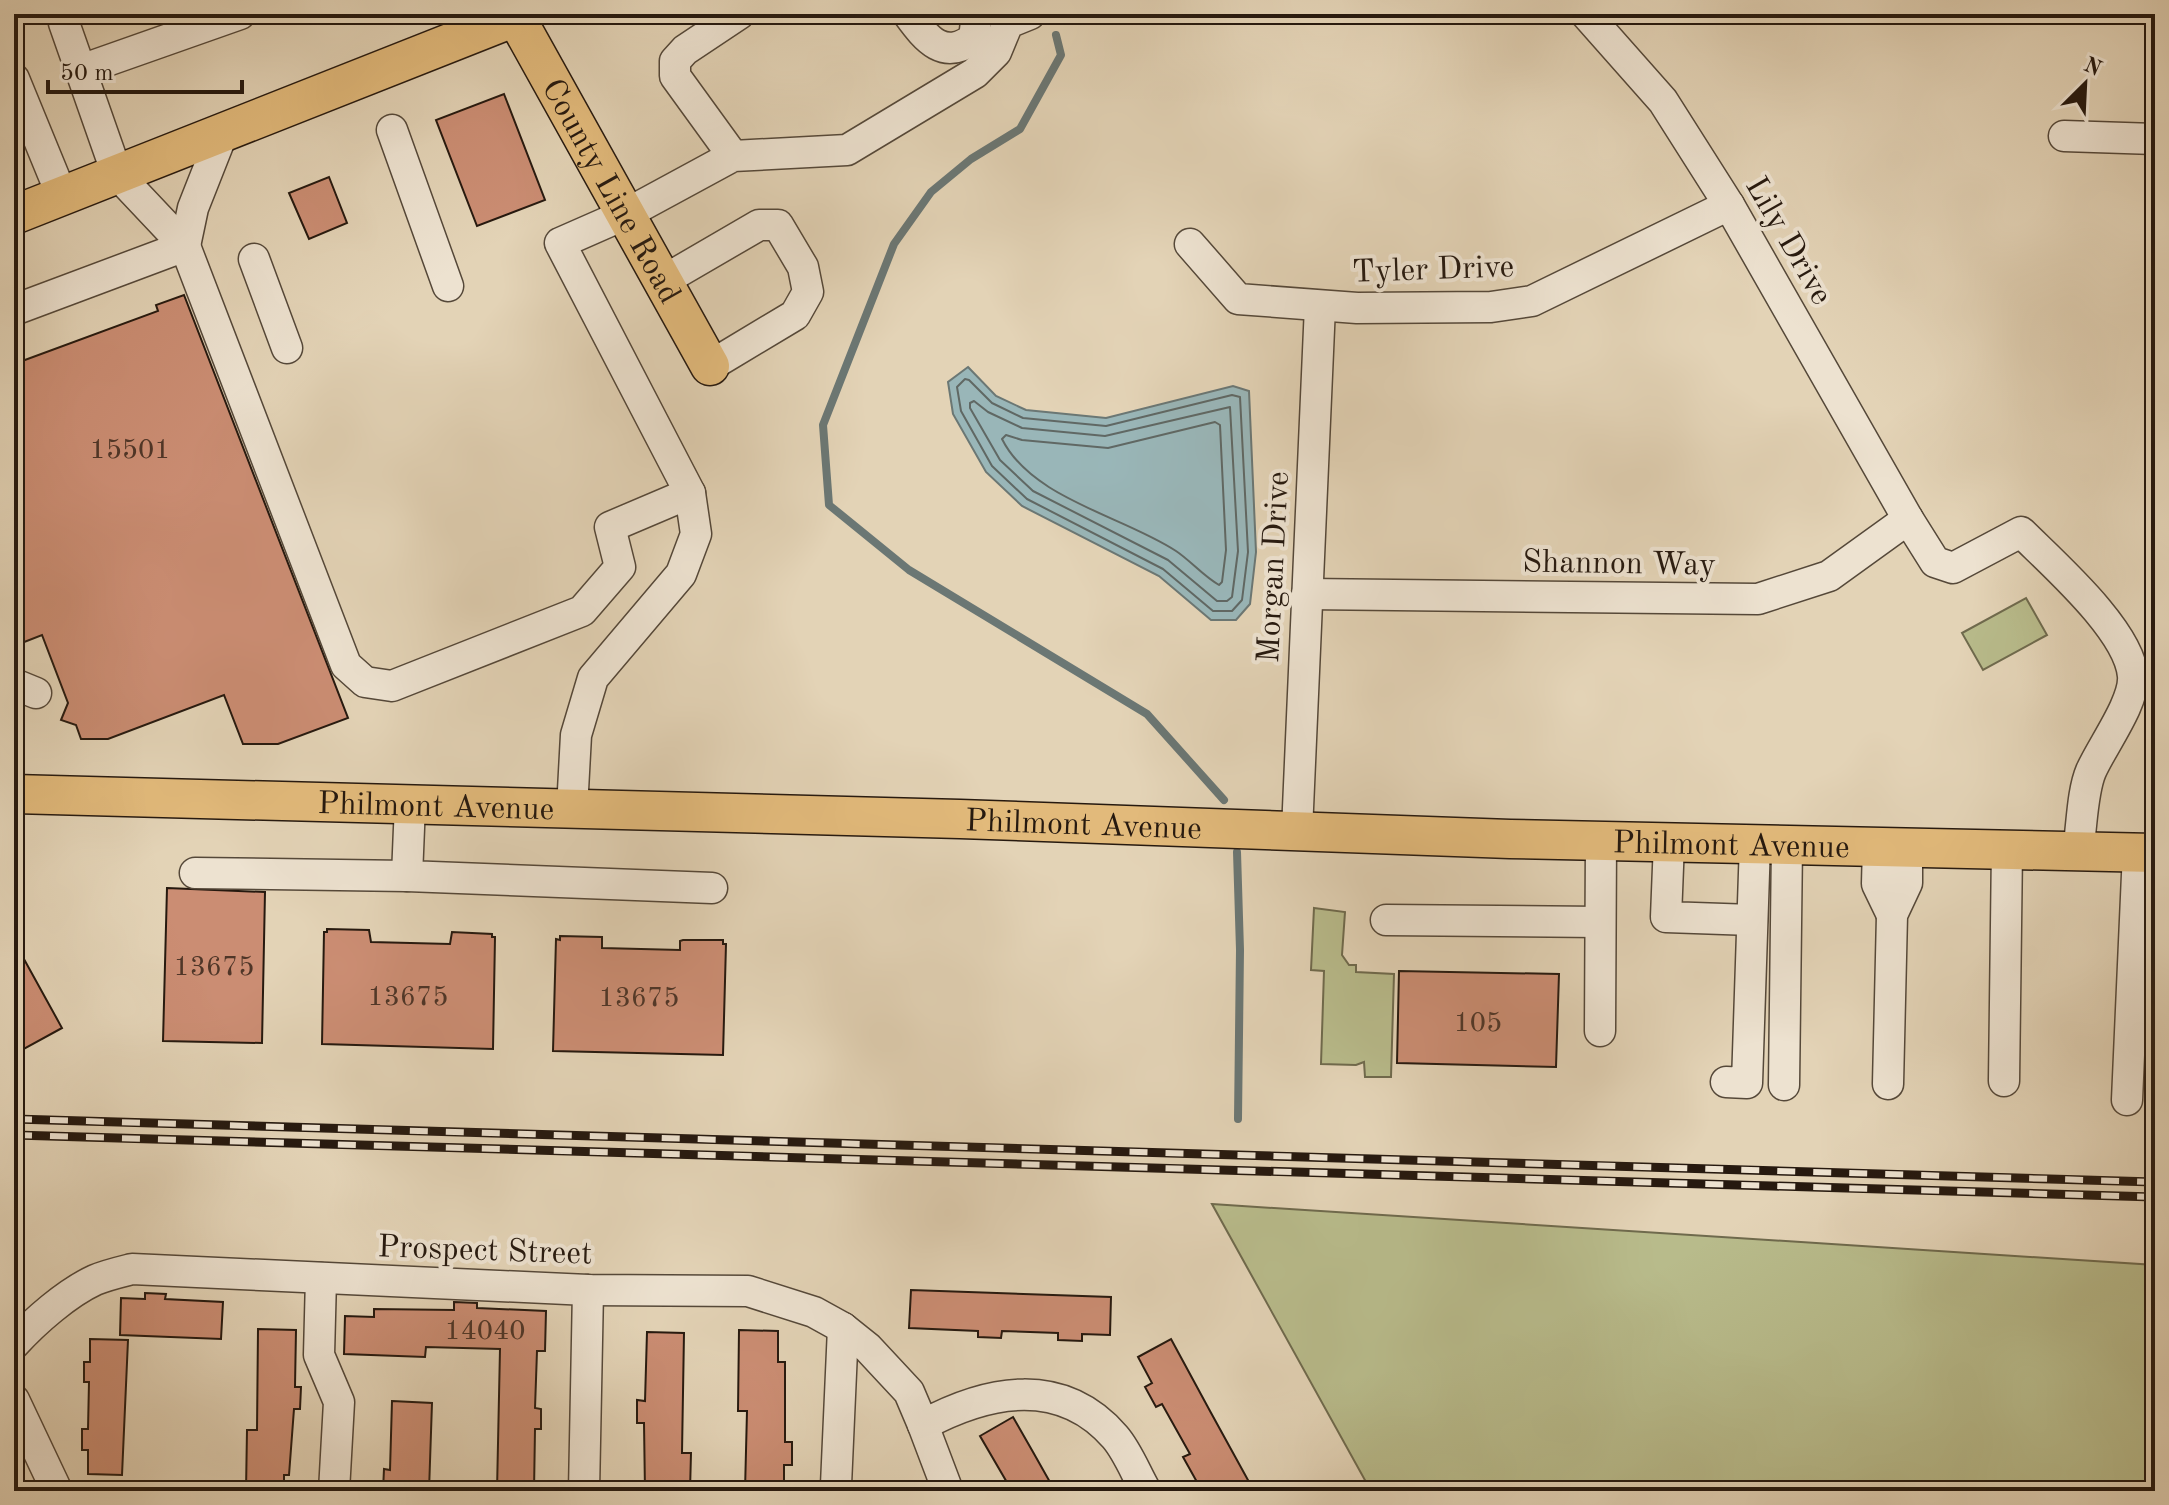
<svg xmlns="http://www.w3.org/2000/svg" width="2169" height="1505" viewBox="0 0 2169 1505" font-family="'Old Standard TT',serif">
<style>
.green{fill:#b8bb8b;stroke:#6f6a4d;stroke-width:2}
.water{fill:#99b6b8;stroke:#6b7774;stroke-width:2}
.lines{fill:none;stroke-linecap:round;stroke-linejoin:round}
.shore{stroke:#606864;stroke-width:2}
.stream{stroke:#6b7774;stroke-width:8}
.building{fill:#cb8d73;stroke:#26190f;stroke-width:2}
.minor-casing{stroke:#554839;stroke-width:33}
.major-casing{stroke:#26190f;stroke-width:41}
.minor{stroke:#ede2d0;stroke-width:30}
.major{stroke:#e2ba7b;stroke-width:38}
.rail-casing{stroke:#26190f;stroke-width:9}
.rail{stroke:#ede2d0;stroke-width:6;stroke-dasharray:18;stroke-linecap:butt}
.labels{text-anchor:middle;stroke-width:8;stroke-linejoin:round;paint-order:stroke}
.number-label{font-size:28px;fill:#4f3628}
.street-label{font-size:32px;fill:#26190f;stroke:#ede2d0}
</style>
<rect width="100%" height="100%" fill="#e3d3b6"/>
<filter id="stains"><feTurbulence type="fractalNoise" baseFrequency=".0025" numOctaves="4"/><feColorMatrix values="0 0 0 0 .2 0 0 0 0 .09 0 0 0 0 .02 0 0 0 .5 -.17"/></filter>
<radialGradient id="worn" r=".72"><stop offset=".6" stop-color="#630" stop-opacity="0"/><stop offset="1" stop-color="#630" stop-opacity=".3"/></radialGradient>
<g class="green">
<path d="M2026 598 2047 635 1983 670 1962 633Z"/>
<path d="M1314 908 1345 912 1342 955 1349 965H1356V972L1394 974 1391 1077H1365L1364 1062 1356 1065 1321 1064 1324 971 1311 970Z"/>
<path d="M1212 1204 2155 1265V1491H1371Z"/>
</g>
<path class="water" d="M968 367 996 396 1026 410 1106 418 1233 386 1249 391 1256 552 1250 604 1236 620H1211L1159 576 1022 506 986 472 953 414 948 382Z"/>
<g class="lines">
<g class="shore">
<path d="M965 379 969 380 992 403 1023 418 1106 426 1232 395 1240 397 1248 552 1242 600 1232 611H1213L1163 569 1027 499 992 466 961 411 957 387Z"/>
<path d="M974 401 988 412 1022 428 1105 436 1230 407 1238 551 1232 597 1227 601H1217L1168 560 1033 491 1000 460 970 408V403Z"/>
<path d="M1215 422 1220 425 1226 550 1222 582 1219 585C1203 576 1191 561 1176 551 1123 516 1032 499 1002 439L1006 435 1022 440 1108 448Z"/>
</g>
<g class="stream">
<path d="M1056 35 1061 55 1020 129 971 159 931 192 894 244 823 425 829 505 909 570 1147 714 1224 800"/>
<path d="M1237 852 1240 950 1238 1119"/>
</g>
</g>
<g class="building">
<path d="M504 94 545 200 477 226 436 120Z"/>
<path d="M329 177 347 223 309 239 289 193Z"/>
<path d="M184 295 348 718 278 744H243L224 695 108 739H81L76 725 61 720 68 703 42 635 14 646V589L22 586 14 564V364L158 311 156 305Z"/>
<path d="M167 888 265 892 262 1043 163 1041Z"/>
<path d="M327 929 369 930 371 942 450 944 452 932 492 934V937H495L493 1049 322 1044 324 932H327Z"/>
<path d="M560 936 602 937V948L680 950V941L683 940H723V944H726L723 1055 553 1051 556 939 560 940Z"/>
<path d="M14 941 62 1028 22 1050 14 1036Z"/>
<path d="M1399 971 1559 974 1556 1067 1397 1063Z"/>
<path d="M911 1290 1111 1297 1110 1335 1082 1334V1341L1058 1340V1333L1002 1331 1001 1338 978 1337V1331L909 1328Z"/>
<path d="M145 1293 166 1294 165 1299 223 1302 221 1339 120 1335 121 1298 145 1299Z"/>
<path d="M454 1302 477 1303V1308L546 1311 545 1351H537L535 1408 541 1409V1429H535L534 1491H497L500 1349 426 1347 425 1357 344 1354 345 1316 374 1317V1309L454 1310Z"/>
<path d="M258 1329 296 1330 295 1387H301L300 1409H294L289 1475H284V1491H246L247 1430H257Z"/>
<path d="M739 1330 778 1331V1362H785V1442H792V1465H784V1491H745L747 1411H738Z"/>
<path d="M647 1332 684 1333 682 1453H691L690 1491H645L644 1423H637V1400L645 1401Z"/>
<path d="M90 1339 128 1340 122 1475 88 1474V1450H82V1429H88L89 1382H84V1362H90Z"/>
<path d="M1171 1339 1210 1411 1254 1491H1202L1183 1457 1190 1454 1162 1404 1156 1407 1145 1387 1152 1383 1138 1357Z"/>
<path d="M392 1401 432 1403 429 1491H383L384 1469 390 1470Z"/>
<path d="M1013 1417 1033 1452 1055 1491H1012L980 1436Z"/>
</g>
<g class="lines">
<defs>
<g id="minor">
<path d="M68 14 64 23 117 174 185 246"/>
<path d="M908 14C927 40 944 61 974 38L977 14"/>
<path d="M1586 14 1663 101 1729 205 1908 519 1935 562 1953 568 2021 532C2053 564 2129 630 2133 676 2135 702 2102 746 2091 771 2082 792 2082 827 2078 850"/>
<path d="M81 70 240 14"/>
<path d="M14 79 62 196"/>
<path d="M392 130 448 286"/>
<path d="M2064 136 2155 139"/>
<path d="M733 156 675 76V61L685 50 739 14"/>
<path d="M1190 244 1238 299 1357 308 1491 307 1532 301 1729 205"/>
<path d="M185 246 193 208 223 132"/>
<path d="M254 259 287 348"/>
<path d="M661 282 759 225H778L803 267 808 292 795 315 710 366"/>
<path d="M14 310 185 246 346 665 365 682 392 686 582 611 620 567 610 527 690 493 560 243 626 214 733 156 847 150 975 73 996 52 1008 23 1030 14"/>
<path d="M1307 594 1758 599 1829 576 1908 519"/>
<path d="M14 684 36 693"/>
<path d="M410 804 407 876 712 888"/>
<path d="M572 809 576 735 593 678 681 574 696 534 690 493"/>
<path d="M1297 831 1320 306"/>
<path d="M1669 842 1666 917 1752 920"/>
<path d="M1878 846 1877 884 1892 915"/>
<path d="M195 873 407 876"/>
<path d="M1386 920 1600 922"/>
<path d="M1600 1031 1601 840"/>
<path d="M2004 1081 2007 848"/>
<path d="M1726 1082 1747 1083 1755 843"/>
<path d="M1888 1084 1892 915 1907 883V847"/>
<path d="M1784 1085 1787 844"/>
<path d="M2127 1100 2138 852"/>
<path d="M321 1278 319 1355 339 1402 334 1491"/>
<path d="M14 1344C35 1321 67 1293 95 1280 107 1275 120 1272 132 1269L588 1290 748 1291 814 1312 843 1328 868 1348 909 1392 923 1425C988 1390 1061 1375 1115 1437 1128 1452 1136 1474 1146 1491"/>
<path d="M14 1400 57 1491"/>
<path d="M923 1425 948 1491"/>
<path d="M836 1485 843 1328"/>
<path d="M584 1491 588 1290"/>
</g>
<g id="major">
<path id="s1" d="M514 14 710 366"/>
<path d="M14 215 523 14"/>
<path id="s2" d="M14 794 960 819 1510 839 2155 853"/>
</g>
</defs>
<use href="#minor" class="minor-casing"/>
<use href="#major" class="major-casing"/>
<use href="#minor" class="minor"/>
<use href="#major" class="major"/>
<defs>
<g id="rail">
<path d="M14 1119 2155 1182"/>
<path d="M14 1135 2155 1197"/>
</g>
</defs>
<use href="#rail" class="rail-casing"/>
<use href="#rail" class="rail"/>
</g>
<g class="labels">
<g class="number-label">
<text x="130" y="458">15501</text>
<text x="214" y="975">13675</text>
<text x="408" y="1005">13675</text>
<text x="639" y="1006">13675</text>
<text x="1478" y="1031">105</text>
<text x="485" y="1339">14040</text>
</g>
<g class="street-label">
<text dy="11" stroke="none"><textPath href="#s1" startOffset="202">County Line Road</textPath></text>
<text transform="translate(1790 240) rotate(60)" y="11">Lily Drive</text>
<text transform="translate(1433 268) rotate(-2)" y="11">Tyler Drive</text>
<text transform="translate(1619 562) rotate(1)" y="11">Shannon Way</text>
<text transform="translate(1272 567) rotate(-87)" y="11">Morgan Drive</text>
<text dy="11" stroke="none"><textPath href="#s2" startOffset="422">Philmont Avenue</textPath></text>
<text dy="11" stroke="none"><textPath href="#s2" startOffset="1070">Philmont Avenue</textPath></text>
<text dy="11" stroke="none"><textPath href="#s2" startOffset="1718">Philmont Avenue</textPath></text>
<text transform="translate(485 1249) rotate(2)" y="11">Prospect Street</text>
</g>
</g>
<rect width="2169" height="1505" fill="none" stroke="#e3d3b6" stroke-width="48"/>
<rect x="16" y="16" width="2137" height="1473" fill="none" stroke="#26190f" stroke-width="4"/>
<rect x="24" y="24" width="2121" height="1457" fill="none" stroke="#26190f" stroke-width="2"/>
<g transform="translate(2085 84) rotate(24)" stroke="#ede2d0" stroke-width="6" paint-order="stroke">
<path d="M0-6L14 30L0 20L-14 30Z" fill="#26190f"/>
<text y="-12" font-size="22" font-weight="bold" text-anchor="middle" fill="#26190f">N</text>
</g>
<path d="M48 80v12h194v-12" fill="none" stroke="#26190f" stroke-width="4"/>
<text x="60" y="80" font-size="24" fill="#26190f" stroke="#ede2d0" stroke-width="6" paint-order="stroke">50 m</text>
<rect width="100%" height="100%" filter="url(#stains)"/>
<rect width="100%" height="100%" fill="url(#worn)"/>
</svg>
